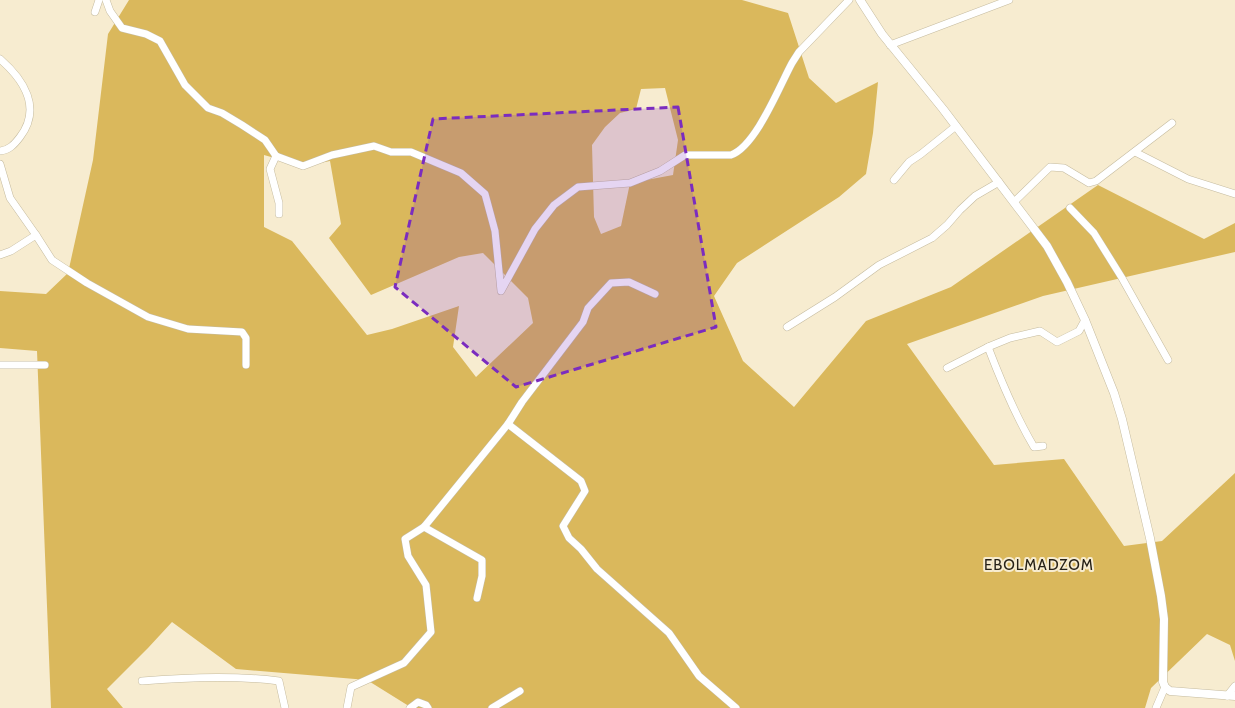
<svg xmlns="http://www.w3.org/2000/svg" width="1235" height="708" viewBox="0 0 1235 708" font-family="Cabin,sans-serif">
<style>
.green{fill:#dab85c;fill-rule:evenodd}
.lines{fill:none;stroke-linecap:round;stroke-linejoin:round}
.minor-casing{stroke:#c5bb9f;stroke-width:8}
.tertiary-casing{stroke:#c5bb9f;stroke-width:9}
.minor{stroke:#fff;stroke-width:7}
.tertiary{stroke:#fff;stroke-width:8}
.marked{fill:#7b2cbf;fill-opacity:0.2;stroke:#7b2cbf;stroke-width:3;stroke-dasharray:8 5;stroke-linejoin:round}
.labels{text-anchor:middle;stroke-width:4;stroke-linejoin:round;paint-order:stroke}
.quarter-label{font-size:15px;letter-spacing:1px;fill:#262117;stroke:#f7ecd0}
</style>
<rect width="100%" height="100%" fill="#f7ecd0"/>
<path class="green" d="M129 0H742L788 13 809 78 836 103 878 82 873 133 866 174 839 197 737 263 714 296 743 361 794 407 866 321 951 287 1098 185 1204 239 1235 223V252L1043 296 907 344 994 465 1064 459 1124 546 1162 541 1235 473V661L1230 645 1207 634 1151 688 1145 708H412L367 680 236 669 172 622 148 648 107 689 123 708H51L37 351 0 348V291L46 294 68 273 93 160 108 34ZM665 88 678 140 673 175 630 183 621 226 601 234 594 217 592 145 605 127 620 113 636 109 641 89ZM264 155 303 166 330 161 341 224 329 238 371 295 459 257 483 253 528 298 533 323 476 377 453 347 459 306 392 329 367 335 292 241 264 227Z"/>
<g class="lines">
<defs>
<g id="minor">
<path d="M106 0 110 11 122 28 146 34 160 41 185 85 208 108 222 113 242 125 265 140 276 156 303 166 332 155 374 146 391 152H411L461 173 485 194 495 231 501 291 535 229 554 205 578 187 630 183 660 171 685 155H731C756 146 779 87 792 63L799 52 849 0"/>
<path d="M95 12 99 0"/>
<path d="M890 45 1009 0"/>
<path d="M0 59C24 80 42 108 20 137 14 145 9 150 0 151"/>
<path d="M1135 152 1188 179 1235 194"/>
<path d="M276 156 270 169 279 203V214"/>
<path d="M0 164 10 198 36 235 52 260 87 283 148 317 188 329 242 332 246 338V365"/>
<path d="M894 180 909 162 921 154 956 126"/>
<path d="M1014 202 1050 167 1064 168 1089 183 1096 181 1172 123"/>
<path d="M1070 208 1094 233 1122 278 1168 360"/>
<path d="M0 255 11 251 36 235"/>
<path d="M787 327 835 297 879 265 932 238 947 225 960 210 975 196 999 182"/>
<path d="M988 347C1001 381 1015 415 1034 447L1043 446"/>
<path d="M0 365H45"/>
<path d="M947 368 988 347 1010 338 1040 331 1057 342 1079 331 1085 320"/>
<path d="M508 424 581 481 585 491 563 526 569 538 581 549 597 569 669 633 699 676 736 708"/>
<path d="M424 527 482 560V576L477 598"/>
<path d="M142 681C188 677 233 675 279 681L285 708"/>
<path d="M1227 696 1235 686"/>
<path d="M347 708 351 687 404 663 431 632 426 585 408 556 405 539 424 527 508 424 522 402 583 322 588 308 611 283 629 282 655 294"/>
<path d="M410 708 418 702 426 705 428 708"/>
<path d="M492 708 520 691"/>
<path d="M1156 708 1165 687"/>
</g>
<path id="tertiary" d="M860 0 882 34 943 109 1047 246 1067 282 1085 320 1114 393 1122 419 1150 538 1161 596 1164 619 1163 682 1165 687 1170 691 1235 696"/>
</defs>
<use href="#minor" class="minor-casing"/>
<use href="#tertiary" class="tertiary-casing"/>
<use href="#minor" class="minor"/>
<use href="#tertiary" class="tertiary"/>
</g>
<path class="marked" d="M678 107 716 327 516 387 395 287 433 119Z"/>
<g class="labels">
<g class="quarter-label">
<text x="1039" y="570">EBOLMADZOM</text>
</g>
</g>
</svg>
